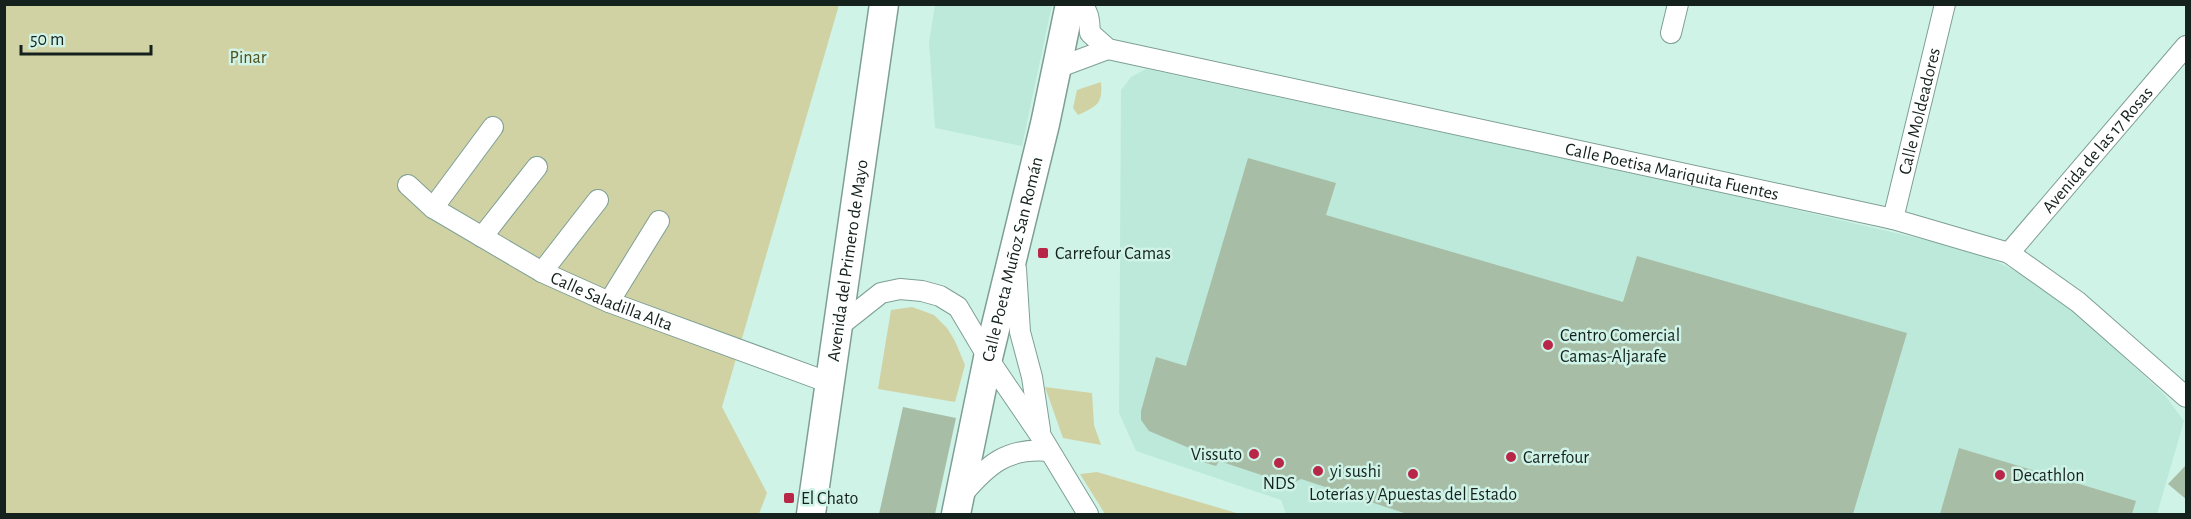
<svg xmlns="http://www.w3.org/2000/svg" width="2191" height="519" viewBox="0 0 2191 519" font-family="'Alegreya Sans',sans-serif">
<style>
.built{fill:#bde9db}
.green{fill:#d0d2a4}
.building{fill:#a8bda6}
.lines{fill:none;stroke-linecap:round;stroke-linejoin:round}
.street-casing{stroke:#7e9f95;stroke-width:22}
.secondary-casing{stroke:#7e9f95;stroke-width:31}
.street{stroke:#fff;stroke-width:20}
.secondary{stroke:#fff;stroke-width:28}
.poi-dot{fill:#b82748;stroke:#d0f3e8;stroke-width:2}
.labels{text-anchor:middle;stroke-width:5;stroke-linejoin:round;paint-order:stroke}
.park-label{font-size:18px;fill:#50511c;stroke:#d0f3e8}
.street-label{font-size:18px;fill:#14211d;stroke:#d0f3e8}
.poi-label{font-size:18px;fill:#14211d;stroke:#d0f3e8;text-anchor:start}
</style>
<rect width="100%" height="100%" fill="#d0f3e8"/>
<g class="built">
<path d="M935 5H1052L1022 146 935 128 929 42Z"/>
<path d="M1146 69 1720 192 1977 252 2026 276 2071 309 2165 395 2184 421 2157 514H1286L1281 500 1136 451 1119 413 1121 90 1131 77Z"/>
</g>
<g class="green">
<path d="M4 5H839L722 407 767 493 759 514H5Z"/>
<path d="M1101 82C1103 104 1097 106 1078 115L1073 108 1077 90Z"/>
<path d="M912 307 934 315 947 328 955 341 965 365 955 402 878 389 891 310Z"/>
<path d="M1045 387 1092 393 1094 425 1101 445 1063 438Z"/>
<path d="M1097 472 1240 514H1105L1080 474Z"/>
</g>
<g class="building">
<path d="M1248 158 1336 183 1326 215 1623 302 1637 256 1907 333 1853 514H1407L1301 479 1291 484 1283 482 1219 461 1216 466 1192 459 1194 450 1149 431 1141 420V411L1156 357 1186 366Z"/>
<path d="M903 407 956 418 935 514H879Z"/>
<path d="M1959 448 2136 501 2132 514H1940Z"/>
<path d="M2187 464V500L2168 484Z"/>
</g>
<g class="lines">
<defs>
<g id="street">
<path id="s1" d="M1080 4C1090 12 1089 21 1090 33L1108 49 1893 219 2009 253 2078 302 2186 397"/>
<path d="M1671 33 1678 4"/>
<path d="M1057 68 1108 49"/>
<path id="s2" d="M408 185 433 208 542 272 609 302 830 383"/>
<path d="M433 208 493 127"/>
<path id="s3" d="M1893 219 1945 4"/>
<path d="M482 237 537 167"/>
<path id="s4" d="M2009 253 2186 46"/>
<path d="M1016 269 1020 332 1032 377 1040 430"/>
<path d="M542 272 598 200"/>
<path d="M609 302 659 221"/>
<path d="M838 327 881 293 900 289 922 291 940 296 958 307 993 366 1042 438 1088 514"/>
<path d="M961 496C987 465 1007 447 1049 451"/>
</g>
<g id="secondary">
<path id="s5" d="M811 514 884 4"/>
<path id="s6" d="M956 514 988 358 1045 124 1070 4"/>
</g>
</defs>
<use href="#street" class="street-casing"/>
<use href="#secondary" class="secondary-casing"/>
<use href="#street" class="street"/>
<use href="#secondary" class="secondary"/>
</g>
<g class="poi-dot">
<rect x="1037" y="247" width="12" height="12" rx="3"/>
<circle cx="1548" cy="345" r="6"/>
<circle cx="1254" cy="454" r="6"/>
<circle cx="1511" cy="457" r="6"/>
<circle cx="1279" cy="463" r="6"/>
<circle cx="1318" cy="471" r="6"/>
<circle cx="1413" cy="474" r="6"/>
<circle cx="2000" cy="475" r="6"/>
<rect x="783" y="492" width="12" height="12" rx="3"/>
</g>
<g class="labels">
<g class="park-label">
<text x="248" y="63">Pinar</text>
</g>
<g class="street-label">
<text dy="6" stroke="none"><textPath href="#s3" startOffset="111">Calle Moldeadores</textPath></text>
<text dy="6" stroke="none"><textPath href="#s4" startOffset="136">Avenida de las 17 Rosas</textPath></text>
<text dy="6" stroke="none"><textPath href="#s1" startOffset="633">Calle Poetisa Mariquita Fuentes</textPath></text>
<text dy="6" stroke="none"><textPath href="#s6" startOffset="261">Calle Poeta Muñoz San Román</textPath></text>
<text dy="6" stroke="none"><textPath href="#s5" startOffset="256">Avenida del Primero de Mayo</textPath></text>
<text dy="6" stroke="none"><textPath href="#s2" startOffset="236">Calle Saladilla Alta</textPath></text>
</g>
<g class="poi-label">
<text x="1055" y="259">Carrefour Camas</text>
<text x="1560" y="341">Centro Comercial<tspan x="1560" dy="21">Camas-Aljarafe</tspan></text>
<text x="1242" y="460" text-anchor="end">Vissuto</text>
<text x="1523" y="463">Carrefour</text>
<text x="1330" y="477">yi sushi</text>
<text x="2012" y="481">Decathlon</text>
<text x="1279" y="489" text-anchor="middle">NDS</text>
<text x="1413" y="500" text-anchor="middle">Loterías y Apuestas del Estado</text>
<text x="801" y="504">El Chato</text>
</g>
</g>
<rect width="2191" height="519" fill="none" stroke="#14211d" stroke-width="12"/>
<path d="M21 45v9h130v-9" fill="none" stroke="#14211d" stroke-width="3"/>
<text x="30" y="45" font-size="18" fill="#14211d" stroke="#d0f3e8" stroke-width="4.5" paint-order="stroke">50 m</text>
</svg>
